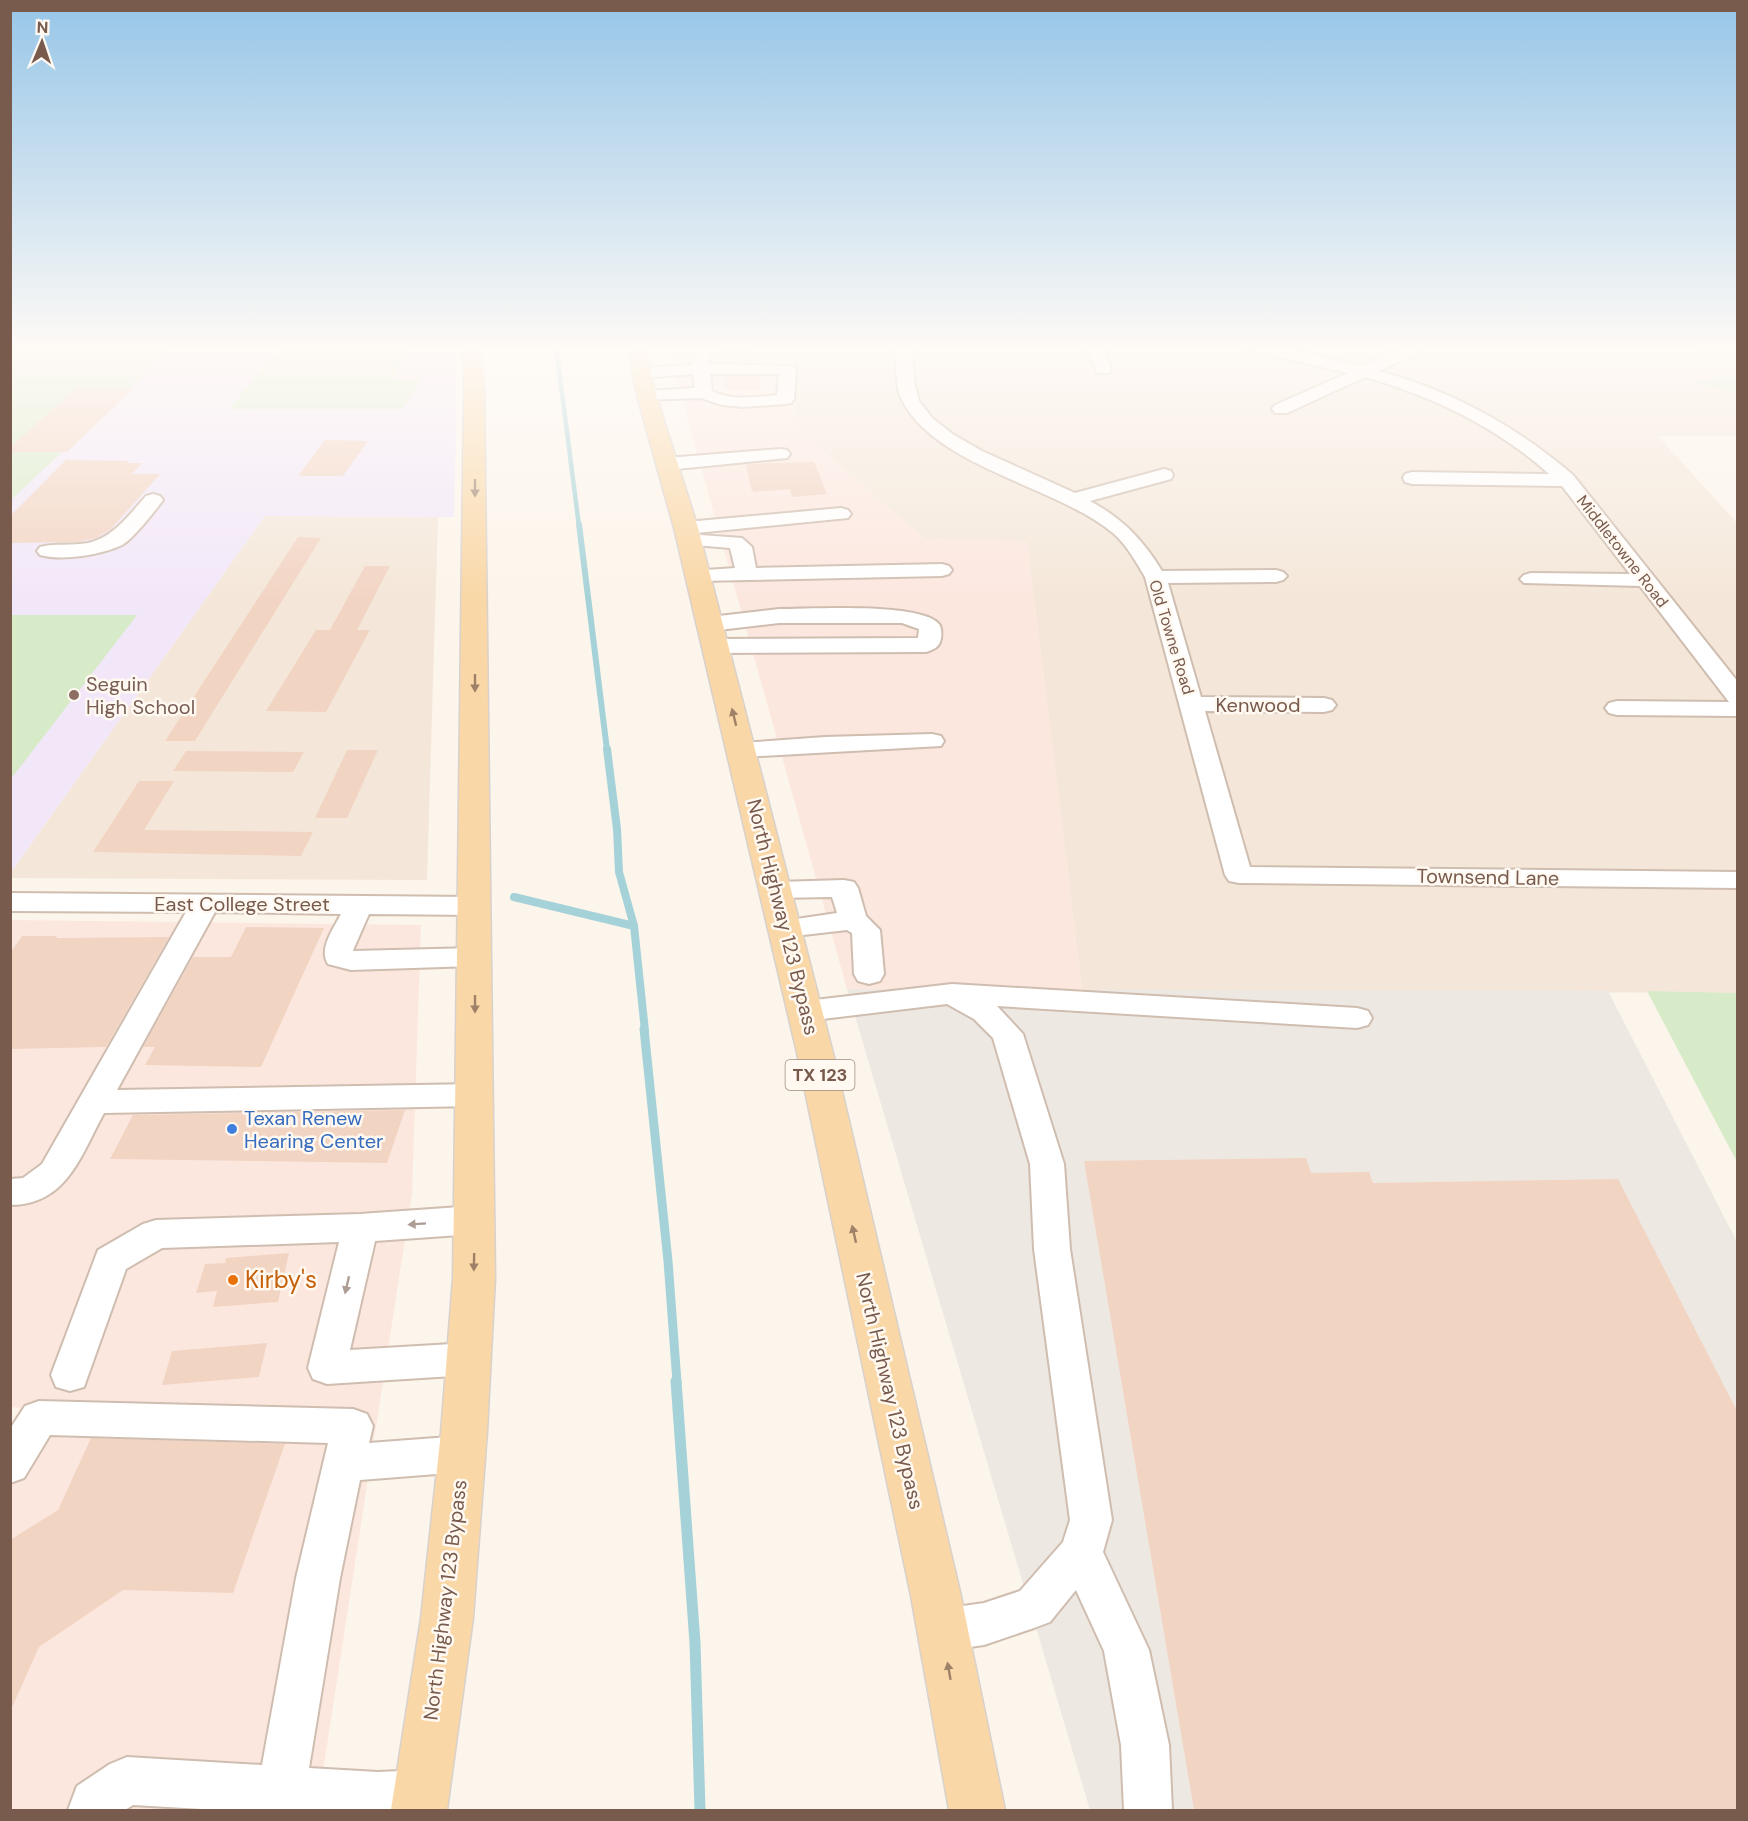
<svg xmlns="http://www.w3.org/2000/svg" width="1748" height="1821" viewBox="0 0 1748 1821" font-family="'DM Sans',sans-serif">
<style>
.residential{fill:#f4e7d9}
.commercial{fill:#fce7df}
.industrial{fill:#eee8e3}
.education{fill:#f2e7f9}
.green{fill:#d8ebc9}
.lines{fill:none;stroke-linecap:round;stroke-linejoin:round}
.stream-far4{stroke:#a5d2d8;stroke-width:4.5}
.stream-far3{stroke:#a5d2d8;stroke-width:6}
.stream-far2{stroke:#a5d2d8;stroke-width:8}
.stream-far1{stroke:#a5d2d8;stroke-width:9}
.stream{stroke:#a5d2d8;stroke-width:11}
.building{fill:#f2d4c3}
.minor-casing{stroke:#cfbdaf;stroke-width:4}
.major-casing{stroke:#d9d1cd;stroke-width:3}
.minor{fill:#fff;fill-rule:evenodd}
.major{fill:#f9d7a6;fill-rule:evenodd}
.oneway{fill:#9f8068}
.oneway2{fill:#ae9d94}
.education-dot{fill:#8d6e63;stroke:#fff9f2;stroke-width:2}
.shop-dot{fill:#3f7fe0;stroke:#fff9f2;stroke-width:2}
.food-dot{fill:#e8710a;stroke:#fff9f2;stroke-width:2}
.labels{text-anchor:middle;stroke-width:5;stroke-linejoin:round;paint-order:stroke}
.far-street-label{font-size:16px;fill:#785b4d;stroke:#fff9f2}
.shield{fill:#fff9f2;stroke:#a08a7e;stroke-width:1.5}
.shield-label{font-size:18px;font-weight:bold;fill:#785b4d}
.education-label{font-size:20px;fill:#785e54;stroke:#fff9f2;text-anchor:start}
.street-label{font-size:20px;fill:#785b4d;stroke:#fff9f2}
.shop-label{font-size:20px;fill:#366cbe;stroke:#fff9f2;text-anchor:start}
.near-food-label{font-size:24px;fill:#c56008;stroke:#fff9f2;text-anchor:start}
</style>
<rect width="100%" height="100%" fill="#fcf5eb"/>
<g class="residential">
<path d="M800 346H1737V436H1658L1737 523V993L1082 990 1027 542 925 539 793 425Z"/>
<path d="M265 516 438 517 427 880 11 878V872Z"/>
</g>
<g class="commercial">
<path d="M667 346H800L793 425 925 539 1027 541 1082 990 847 989Z"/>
<path d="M11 920 421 925 412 1194 317 1810H11L10 1426 20 1408 11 1407Z"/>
</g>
<path class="industrial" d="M847 989 1608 991 1737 1242V1810H1090Z"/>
<path class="education" d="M11 346H455L456 432 454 517 265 516 11 872Z"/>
<g class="green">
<path d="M11 346H166L167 348 163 356 11 500Z"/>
<path d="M1694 346H1737V360L1704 357Z"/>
<path d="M278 351H411L392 379H421L403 409H229Z"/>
<path d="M1714 377 1737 378V393L1695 383Z"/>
<path d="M11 615H137L11 779 10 615Z"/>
<path d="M1647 991 1737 993V1162Z"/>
</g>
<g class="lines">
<path class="stream-far4" d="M556 346 579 526"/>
<path class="stream-far3" d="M579 524 607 750"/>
<g class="stream-far2">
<path d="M607 749 617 829 619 872 634 926 645 1031"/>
<path d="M514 897 634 926"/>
</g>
<path class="stream-far1" d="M644 1029 668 1261 677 1382"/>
<path class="stream" d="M676 1381 695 1643 700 1810"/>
</g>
<g class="building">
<path d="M719 346H752L758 363 724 362Z"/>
<path d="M725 376H761L760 389H723Z"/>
<path d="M77 388H134L67 452H10V447Z"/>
<path d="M325 440 368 441 343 476H298Z"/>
<path d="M66 460 129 461 127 463H142L132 474H160L111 529 96 538 76 542 10 543V516Z"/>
<path d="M814 462 827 494 792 497 790 489 754 492 751 489 746 464Z"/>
<path d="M298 537 321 538 195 741H165Z"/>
<path d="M365 566H390L357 630H370L326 712 266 711 316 630H330Z"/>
<path d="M347 750H378L347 818H315Z"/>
<path d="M186 751 304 752 293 772 173 771Z"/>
<path d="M139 781H174L144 830 313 832 301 856 93 852Z"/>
<path d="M246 927 324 928 261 1067 145 1065 155 1047H143L193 957H231Z"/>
<path d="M22 936H57L56 938 169 937 106 1047 10 1049V953Z"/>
<path d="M405 1110 387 1163 110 1159 133 1115Z"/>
<path d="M1306 1158 1311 1173 1369 1172 1373 1183 1618 1179 1737 1411V1810H1194L1084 1161Z"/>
<path d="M289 1253 278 1302 213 1307 217 1291 196 1293 205 1264 225 1263 226 1258Z"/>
<path d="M267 1343 259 1377 162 1385 172 1351Z"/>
<path d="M91 1438 285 1444 233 1593 123 1590 39 1647 10 1712V1540L58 1510Z"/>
</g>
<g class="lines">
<defs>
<g id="minor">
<path d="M696 346H712L714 351 708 360 709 364 794 366 796 369 794 399 791 403 785 404 743 407 722 405 701 398 641 400 638 396 641 392 647 391 695 388 693 374 641 378 633 373 641 368 692 365V360L698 351ZM710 374H779L777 395C756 397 732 401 712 391Z"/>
<path d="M896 346H912L914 381 919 401 932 418 954 435 982 451 1075 493 1164 469 1171 471 1173 475 1171 479 1090 501C1122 518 1143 540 1162 571L1276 570 1283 572 1287 576 1283 580 1276 582 1168 583 1201 697 1324 698 1332 700 1336 705 1332 710 1324 712 1205 711 1250 867 1738 872V888L1239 883 1229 881 1225 875 1145 577C1136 562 1127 545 1113 533 1055 485 937 468 902 400 894 384 897 363 896 346Z"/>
<path d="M1087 346H1103L1111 370 1109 373H1097Z"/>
<path d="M1243 346H1275L1362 366 1407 346H1428L1426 349 1379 371C1452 391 1516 426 1573 475L1738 682V716L1617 715 1609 713 1605 708 1609 703 1617 701 1729 702 1640 586 1524 583 1520 579 1524 575 1531 573 1630 574 1562 486 1412 484 1405 482 1403 478 1405 474 1412 472 1549 474C1497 427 1432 396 1365 377L1287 413H1275L1272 409 1275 405 1348 373 1245 349Z"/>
<path d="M781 449 787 450 790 454 787 458 667 470 660 468 658 464 660 460 667 458Z"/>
<path d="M153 494 160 496 163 500C155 511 133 539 122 545 102 555 61 561 40 555L37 551 40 547C55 543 72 546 88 543 114 537 129 515 146 496Z"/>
<path d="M841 508 848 510 851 514 848 518 686 534 679 532 676 528 679 524 686 522Z"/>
<path d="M701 535 742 538 752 547 756 568 942 564 949 566 952 570 949 574 942 576 698 581 691 579 687 575 691 571 735 568 730 548 694 545 691 541 694 537Z"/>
<path d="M779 609C810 609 921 602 939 624 942 628 942 637 940 642 938 648 932 650 926 652L716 653 708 651 705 646 708 641 716 639 918 638 919 629 902 623H779L710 631 702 629 699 624 702 619 710 617Z"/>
<path d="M932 734 941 736 944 741 941 746 742 757 733 755 730 750 733 745 742 743 825 737Z"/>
<path d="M844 880 854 882 858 888 866 916 880 930 884 974 880 981 869 984 858 981 854 974 852 933 847 930 786 937 776 934 772 928 776 922 837 913 832 897 777 898 767 896 763 890 767 884 777 882Z"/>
<path d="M10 893 474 897 484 900 488 906 484 912 474 915 369 914 354 948 353 951 474 948 484 950 489 957 484 964 474 966 351 970 328 964C318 949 334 928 341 914L215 912 117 1090 475 1084 487 1087 491 1095 487 1103 475 1106 104 1113C81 1155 67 1205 10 1205V1179L23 1178 42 1164 186 912 10 911Z"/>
<path d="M952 984 1357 1008 1368 1011 1372 1018 1368 1025 1357 1028 997 1006 1023 1034 1064 1164 1070 1249 1112 1520 1103 1552 1149 1650 1169 1745 1172 1810H1124L1121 1745 1104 1651 1076 1590 1050 1622 1034 1628 984 1645 942 1651 926 1645 920 1630 926 1615 942 1609 984 1603 1020 1591 1063 1542 1070 1520 1034 1249 1030 1164 993 1038 974 1019 947 1004 806 1021 795 1018 791 1011 795 1004 806 1001Z"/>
<path d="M474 1206 487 1210 492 1220 487 1230 474 1234 375 1241 350 1350 469 1343 483 1348 488 1359 483 1370 469 1375 327 1384 313 1379 308 1368 339 1242 162 1248 126 1269 84 1387 70 1391 56 1387 51 1375 98 1250 143 1224 156 1220 360 1214Z"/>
<path d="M39 1401 353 1409 367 1414 373 1426 369 1443 462 1436 476 1441 482 1454 476 1467 462 1472 360 1480 340 1578 309 1768 378 1772 422 1770 439 1777 446 1794 439 1810H219L133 1805 125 1810H68L77 1786 110 1764 127 1757 262 1765 296 1578 328 1443 50 1435 24 1478 10 1483V1429L25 1406Z"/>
</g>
<g id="major">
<path d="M462 346H480L484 388 495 1278 487 1432 473 1618 447 1810H391L421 1618 441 1432 453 1278 464 388Z"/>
<path d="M628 346H646L655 392 698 528 833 1053 961 1596 1005 1810H949L911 1596 797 1053 674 528 636 392Z"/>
</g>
</defs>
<use href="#minor" class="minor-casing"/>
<use href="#major" class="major-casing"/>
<use href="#minor" class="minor"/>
<use href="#major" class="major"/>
</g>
<defs><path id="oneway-solid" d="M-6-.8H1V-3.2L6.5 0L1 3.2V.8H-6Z" transform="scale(1.5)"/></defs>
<g class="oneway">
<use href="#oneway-solid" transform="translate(475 488) rotate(90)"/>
<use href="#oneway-solid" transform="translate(475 683) rotate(90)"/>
<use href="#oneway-solid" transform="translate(734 717) rotate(-104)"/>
<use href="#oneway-solid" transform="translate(475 1004) rotate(90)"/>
<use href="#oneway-solid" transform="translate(854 1234) rotate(-103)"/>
<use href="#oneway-solid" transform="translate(474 1262) rotate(91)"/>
<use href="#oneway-solid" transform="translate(949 1671) rotate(-100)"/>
</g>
<g class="oneway2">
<use href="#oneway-solid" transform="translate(417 1224) rotate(176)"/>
<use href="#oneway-solid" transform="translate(347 1285) rotate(103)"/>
</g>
<linearGradient id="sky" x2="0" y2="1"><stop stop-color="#97c6e8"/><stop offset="0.58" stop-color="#fefaf6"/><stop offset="1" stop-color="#fefaf6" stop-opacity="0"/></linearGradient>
<rect width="1748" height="601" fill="url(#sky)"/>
<circle class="education-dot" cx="74" cy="695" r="6"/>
<circle class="shop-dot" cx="232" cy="1129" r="6"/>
<circle class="food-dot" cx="233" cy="1280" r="6"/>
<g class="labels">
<g class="far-street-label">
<text transform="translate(1623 551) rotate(52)" y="6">Middletowne Road</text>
<text transform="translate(1172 637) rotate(73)" y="6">Old Towne Road</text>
</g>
<rect class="shield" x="785.5" y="1060" width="69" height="30" rx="4.5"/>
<g class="shield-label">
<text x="820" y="1081">TX 123</text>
</g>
<g class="education-label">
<text x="86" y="691">Seguin<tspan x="86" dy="23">High School</tspan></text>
</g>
<g class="street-label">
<text x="1258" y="712">Kenwood</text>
<text transform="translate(1488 877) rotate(1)" y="7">Townsend Lane</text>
<text x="242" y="911">East College Street</text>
<text transform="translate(783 917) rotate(76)" y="7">North Highway 123 Bypass</text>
<text transform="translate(890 1391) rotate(77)" y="7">North Highway 123 Bypass</text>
<text transform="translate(445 1600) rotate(-83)" y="7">North Highway 123 Bypass</text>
</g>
<g class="shop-label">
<text x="244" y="1125">Texan Renew<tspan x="244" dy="23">Hearing Center</tspan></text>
</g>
<g class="near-food-label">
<text x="245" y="1288">Kirby's</text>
</g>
</g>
<rect width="1748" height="1821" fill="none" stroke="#785b4d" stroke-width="24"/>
<g transform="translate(42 42) rotate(2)" stroke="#fff9f2" stroke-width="4.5" paint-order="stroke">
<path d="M0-4.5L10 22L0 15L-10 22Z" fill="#785b4d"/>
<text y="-9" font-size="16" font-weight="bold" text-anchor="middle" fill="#785b4d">N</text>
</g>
</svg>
